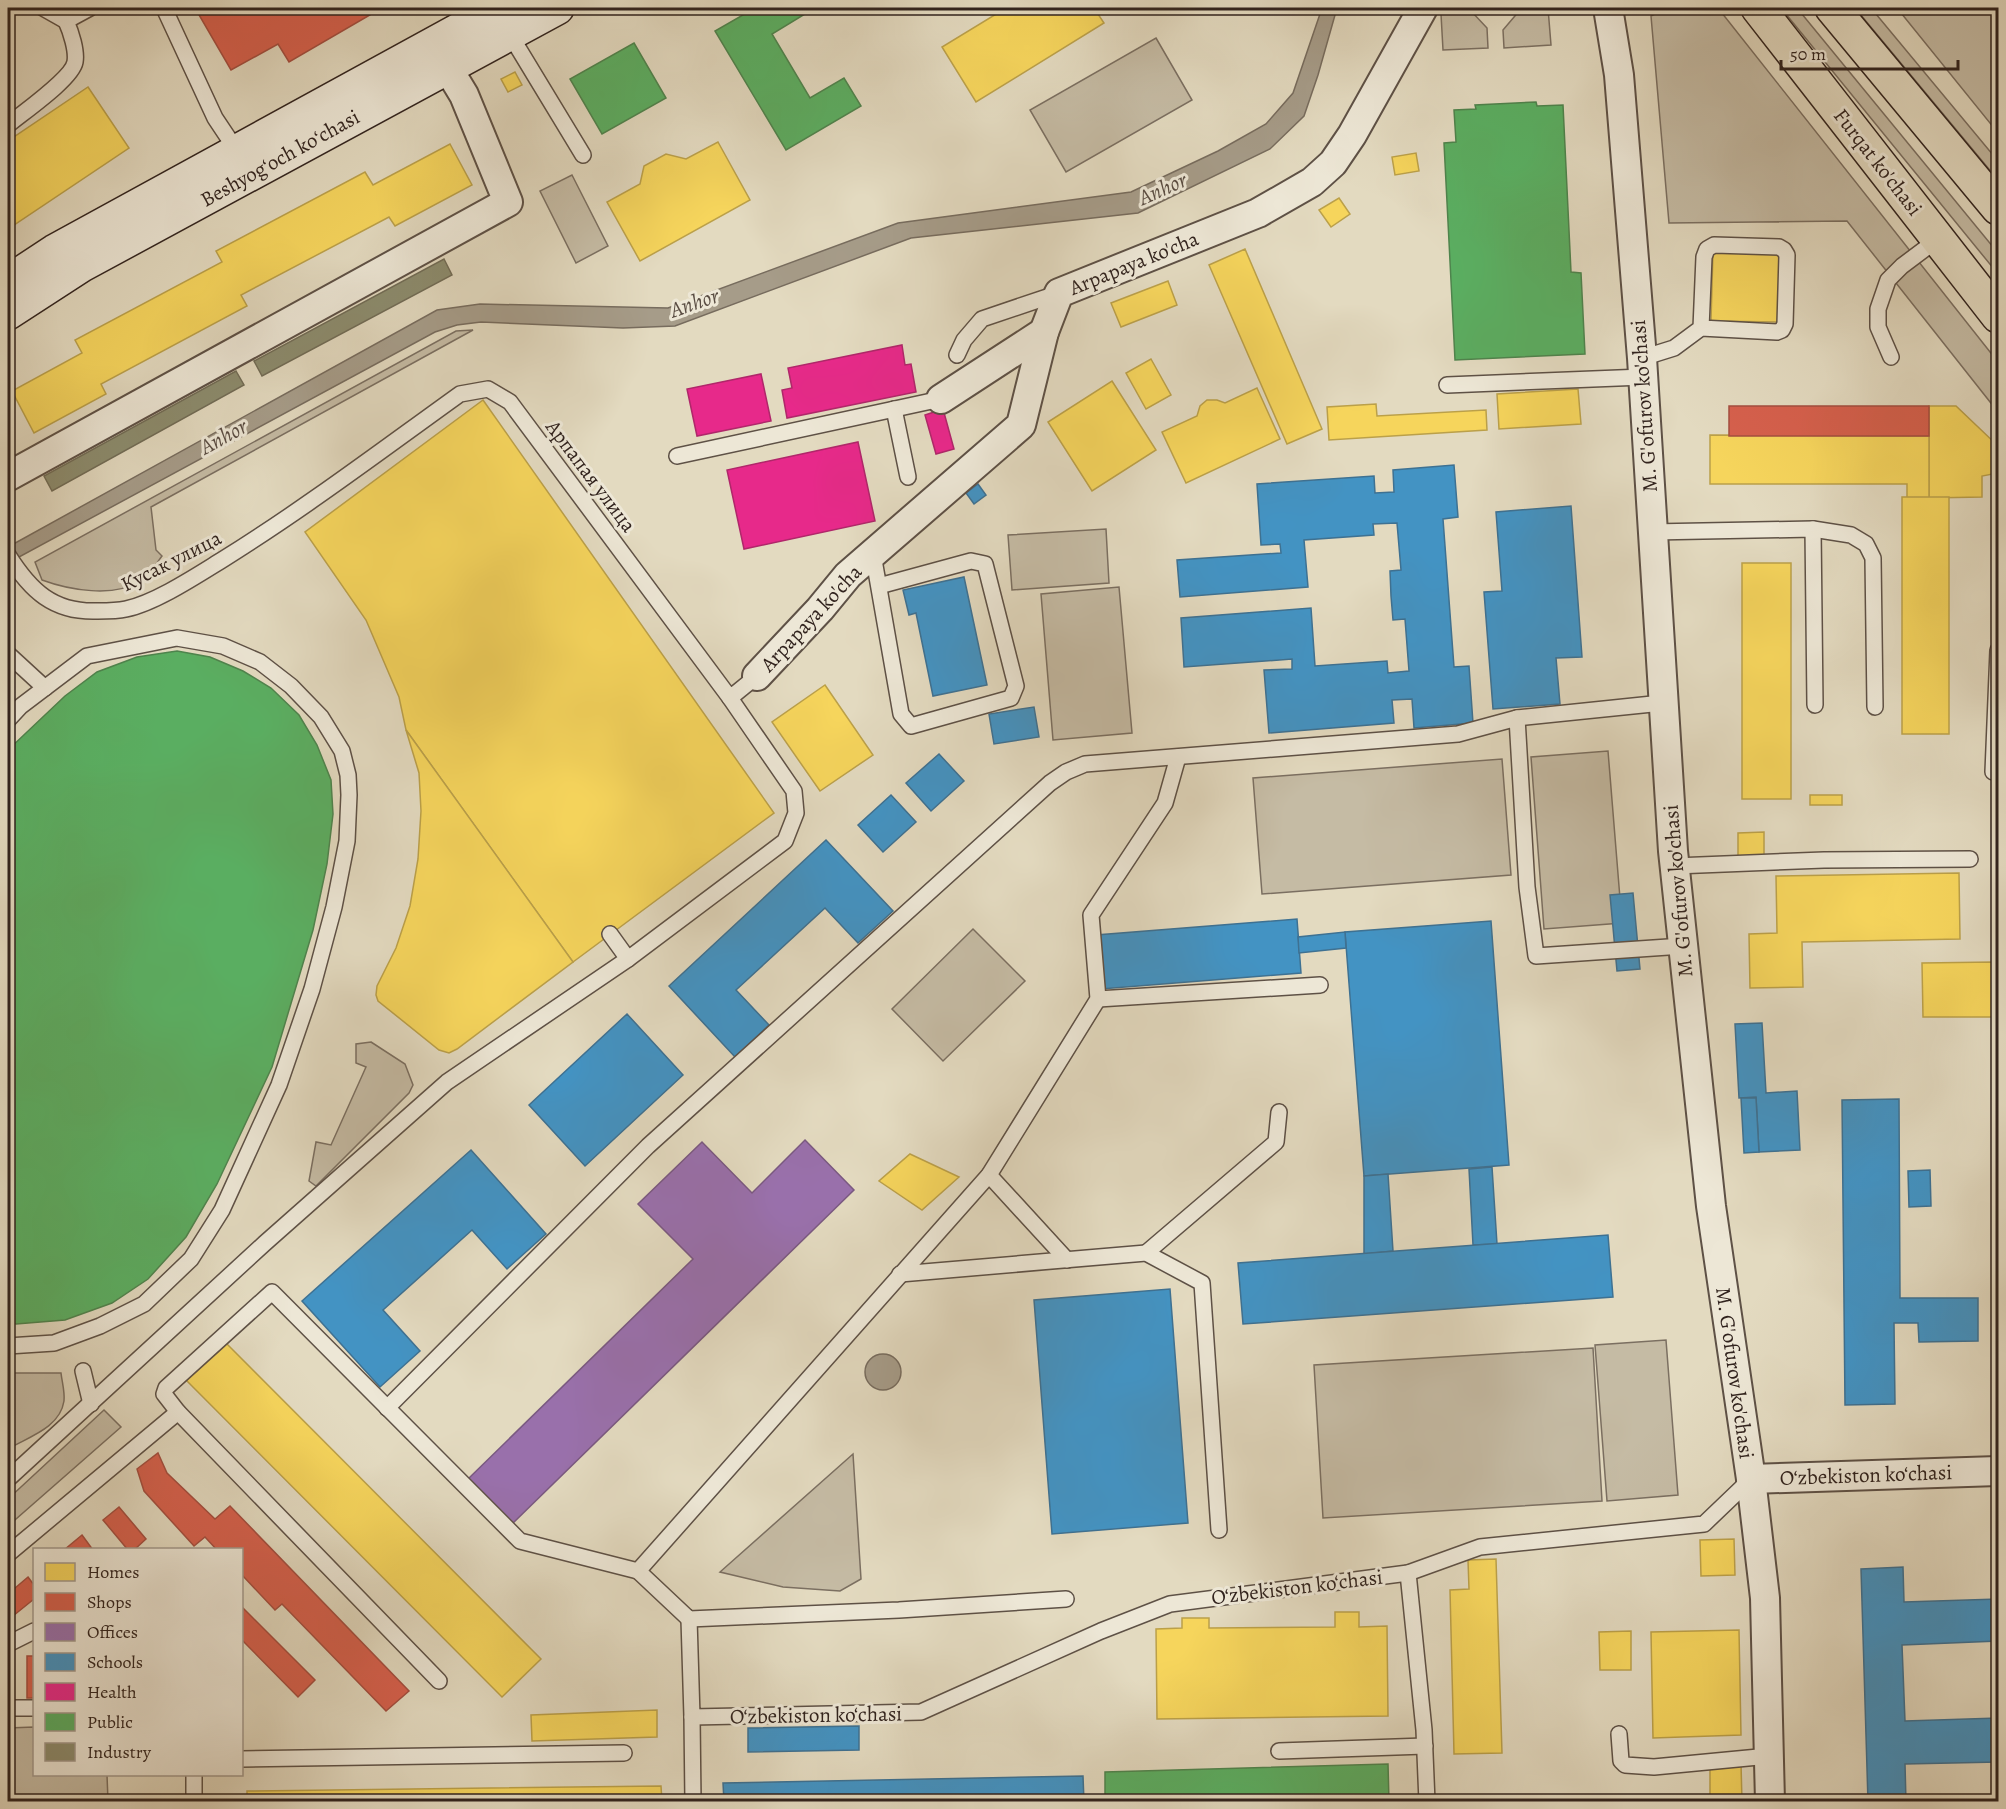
<svg xmlns="http://www.w3.org/2000/svg" width="2006" height="1809" viewBox="0 0 2006 1809" font-family="Alegreya,serif">
<style>
.green{fill:#c5bba4;stroke:#7b6f61;stroke-width:1.5}
.water{fill:#a69c89;stroke:#776c5e;stroke-width:1.5}
.homes{fill:#f6d55c;stroke:#bba049;stroke-width:1.5}
.shops{fill:#d6604d;stroke:#a44e3f;stroke-width:1.5}
.offices{fill:#9970ab;stroke:#7a5981;stroke-width:1.5}
.schools{fill:#4393c3;stroke:#3e7192;stroke-width:1.5}
.health{fill:#e7298a;stroke:#b0276a;stroke-width:1.5}
.public{fill:#5aae61;stroke:#4e844d;stroke-width:1.5}
.industry{fill:#8c8c6e;stroke:#716c56;stroke-width:1.5}
.lines{fill:none;stroke-linecap:round;stroke-linejoin:round}
.lane-casing{stroke:#5e5146;stroke-width:18}
.street-casing{stroke:#5e5146;stroke-width:32}
.secondary-casing{stroke:#31231e;stroke-width:36}
.primary-casing{stroke:#31231e;stroke-width:36}
.lane{stroke:#ede7d6;stroke-width:15}
.street{stroke:#ede7d6;stroke-width:28}
.secondary{stroke:#ede7d6;stroke-width:33}
.primary{stroke:#e3dac0;stroke-width:33}
.labels{text-anchor:middle;stroke-width:6;stroke-linejoin:round;paint-order:stroke}
.street-label{font-size:21px;fill:#31231e;stroke:#ede7d6}
.water-label{font-size:22px;font-style:italic;fill:#5a4d43;stroke:#ede7d6}
</style>
<rect width="100%" height="100%" fill="#e3dac0"/>
<filter id="stains"><feTurbulence type="fractalNoise" baseFrequency=".00333" numOctaves="4"/><feColorMatrix values="0 0 0 0 .2 0 0 0 0 .09 0 0 0 0 .02 0 0 0 .5 -.17"/></filter>
<radialGradient id="worn" r=".72"><stop offset=".6" stop-color="#630" stop-opacity="0"/><stop offset="1" stop-color="#630" stop-opacity=".3"/></radialGradient>
<g class="green">
<path d="M1548 8 1551 45 1504 48 1503 30 1520 10Z"/>
<path d="M1667 8H1718L1998 362V412L1847 221 1669 223 1651 16Z"/>
<path d="M1781 8H1797L1998 253V274Z"/>
<path d="M1855 8H1871L1998 161V180Z"/>
<path d="M1897 8H1998V133Z"/>
<path d="M1472 12 1487 28 1488 48 1443 50 1441 14Z"/>
<path d="M1156 38 1192 100 1066 172 1030 110Z"/>
<path d="M572 175 608 246 576 263 540 191Z"/>
<path d="M473 330 151 507 156 550 162 556C156 564 149 575 140 581 114 598 69 590 42 580L35 562 456 331Z"/>
<path d="M1106 529 1109 583 1012 590 1008 535Z"/>
<path d="M1119 587 1132 733 1053 740 1041 594Z"/>
<path d="M1608 751 1622 923 1544 929 1531 757Z"/>
<path d="M1502 759 1511 875 1262 894 1253 778Z"/>
<path d="M973 929 1025 981 943 1061 892 1009Z"/>
<path d="M371 1042 405 1064 413 1085 409 1093 316 1186 309 1181 316 1142 331 1145 366 1067 356 1063V1044Z"/>
<path d="M1666 1340 1678 1495 1607 1501 1595 1345Z"/>
<path d="M1593 1348 1602 1501 1323 1518 1314 1365Z"/>
<path d="M8 1373H61C62 1382 65 1392 64 1401 60 1428 28 1437 8 1449Z"/>
<path d="M104 1410 121 1427 8 1526V1499Z"/>
<path d="M853 1454 861 1579 840 1591 783 1587 720 1572Z"/>
<path d="M34 1727V1774L107 1775 108 1801H8V1728Z"/>
</g>
<g class="water">
<path d="M1322 8H1337L1318 75 1304 116 1270 149 1138 213 911 238 675 326 623 328 481 322 457 325 435 332 8 563V547L437 310 480 304 668 308 898 223 1131 192 1218 151 1266 124 1293 93Z"/>
<circle cx="883" cy="1372" r="18"/>
</g>
<g class="homes">
<path d="M1006 8H1094L1104 23 976 102 942 47Z"/>
<path d="M515 72 522 85 508 92 501 79Z"/>
<path d="M88 87 129 148 8 229V141Z"/>
<path d="M718 142 750 200 640 261 607 202 640 184 644 166 666 154 686 159Z"/>
<path d="M450 144 472 185 395 226 389 217 241 295 247 306 101 384 106 394 34 433 12 391 82 353 75 340 222 262 216 251 365 172 373 185Z"/>
<path d="M1416 153 1419 171 1395 175 1392 157Z"/>
<path d="M1339 198 1350 214 1331 227 1319 210Z"/>
<path d="M1245 249 1322 429 1287 444 1209 265Z"/>
<path d="M1713 251 1780 252 1779 322 1711 321Z"/>
<path d="M1168 281 1177 305 1121 327 1111 303Z"/>
<path d="M1151 359 1171 395 1146 409 1126 373Z"/>
<path d="M1112 381 1156 450 1092 491 1048 422Z"/>
<path d="M1257 388 1280 439 1186 483 1162 432 1197 416 1200 406 1207 400H1217L1225 403Z"/>
<path d="M1578 389 1581 424 1499 429 1497 394Z"/>
<path d="M483 400 774 813 573 962 406 730 399 697 366 620 305 532Z"/>
<path d="M1376 404 1377 416 1486 410 1487 430 1329 440 1327 407Z"/>
<path d="M1929 406H1956L1998 446V473L1982 476V497L1929 498Z"/>
<path d="M1710 435 1929 436V498H1907V484H1710Z"/>
<rect x="1902" y="497" width="47" height="237"/>
<rect x="1742" y="563" width="49" height="236"/>
<path d="M825 685 873 755 820 791 772 722Z"/>
<path d="M406 730 573 962 457 1049 449 1053 439 1050 378 1001 376 995 377 986 396 948 410 906 418 859 421 811 419 773Z"/>
<rect x="1810" y="795" width="32" height="10"/>
<path d="M1992 804H1998V916H1994Z"/>
<path d="M1764 832V856L1738 857V833Z"/>
<path d="M1959 873 1960 939 1802 942 1803 987 1750 988 1749 934 1777 933 1776 876Z"/>
<path d="M1998 916V1017H1995L1994 917Z"/>
<path d="M1994 962V1017H1923L1922 963Z"/>
<path d="M910 1154 959 1177 922 1210 879 1181Z"/>
<path d="M223 1340 541 1659 502 1697 184 1378Z"/>
<path d="M1734 1539 1735 1575 1701 1576 1700 1540Z"/>
<path d="M1496 1559 1502 1753 1454 1754 1450 1590 1469 1589 1468 1560Z"/>
<path d="M1335 1612H1359V1627L1387 1626 1388 1716 1157 1719 1156 1629 1182 1628V1618H1209V1628L1335 1627Z"/>
<path d="M1739 1630 1741 1735 1653 1738 1651 1632Z"/>
<path d="M1631 1631V1670H1600L1599 1632Z"/>
<path d="M657 1710V1737L532 1741 531 1715Z"/>
<path d="M1710 1763H1741L1742 1802H1710Z"/>
<path d="M661 1786 662 1802H247V1791Z"/>
</g>
<g class="shops">
<path d="M195 8H257L260 12 268 8H372L375 12 289 62 278 44 231 70Z"/>
<rect x="1729" y="406" width="200" height="30"/>
<path d="M158 1453 167 1473 215 1519 230 1506 409 1691 386 1711 282 1604 275 1610 242 1575V1550H217L205 1537 194 1546 144 1491 137 1469Z"/>
<path d="M119 1507 146 1539 134 1550H128L103 1520Z"/>
<path d="M82 1535 93 1550H64Z"/>
<path d="M28 1577 34 1585V1599L8 1620V1594Z"/>
<path d="M242 1607 315 1680 298 1697 242 1640Z"/>
<rect x="27" y="1656" width="7" height="42"/>
</g>
<path class="offices" d="M805 1140 854 1190 511 1525 467 1480 693 1259 638 1204 702 1142 752 1193Z"/>
<g class="schools">
<path d="M1454 465 1458 517 1443 519 1454 667 1469 666 1473 723 1414 728 1412 699 1392 700 1394 723 1269 733 1264 670 1292 669V659L1184 667 1181 618 1311 608 1315 666 1387 661 1388 673 1409 671 1405 619 1393 620 1391 596 1390 571 1401 570 1397 523 1373 524 1374 535 1304 540 1308 587 1180 597 1177 560 1281 553 1280 544 1261 545 1257 484 1374 476 1375 493 1394 492 1393 470Z"/>
<path d="M978 484 986 495 974 504 966 493Z"/>
<path d="M1571 506 1582 657 1556 658 1560 704 1493 709 1484 592 1502 591 1496 512Z"/>
<path d="M964 577 987 685 933 696 916 613 909 615 903 590Z"/>
<path d="M1034 707 1039 737 994 744 989 714Z"/>
<path d="M939 754 964 781 931 811 906 783Z"/>
<path d="M891 795 916 822 883 852 858 825Z"/>
<path d="M826 840 893 911 858 943 825 908 736 990 769 1025 735 1057 669 986Z"/>
<path d="M1633 893 1640 969 1617 971 1610 895Z"/>
<path d="M1297 919 1301 973 1101 989 1096 935Z"/>
<path d="M1491 921 1509 1165 1364 1176 1345 932Z"/>
<path d="M1345 932 1346 948 1299 953 1298 937Z"/>
<path d="M627 1014 683 1075 585 1166 529 1105Z"/>
<path d="M1762 1023 1766 1093 1797 1091 1800 1150 1759 1152 1756 1097 1739 1098 1735 1024Z"/>
<path d="M1995 1054H1998V1196H1994Z"/>
<path d="M1741 1098H1756L1759 1152 1744 1153Z"/>
<path d="M1899 1099 1900 1298H1978V1341L1919 1342 1918 1323H1894L1895 1404 1845 1405 1842 1100Z"/>
<path d="M471 1150 546 1234 507 1269 472 1230 383 1310 420 1351 380 1387 302 1301Z"/>
<path d="M1492 1167 1497 1244 1473 1245 1469 1169Z"/>
<path d="M1930 1170 1931 1206 1909 1207 1908 1171Z"/>
<path d="M1388 1174 1393 1251 1364 1254V1176Z"/>
<path d="M1993 1219H1998V1253L1994 1254Z"/>
<path d="M1608 1235 1613 1297 1243 1324 1238 1263Z"/>
<path d="M1170 1289 1188 1523 1052 1534 1034 1300Z"/>
<path d="M1903 1567 1904 1602 1998 1599V1641L1902 1645 1905 1721 1998 1718V1762L1905 1764 1906 1802H1868L1861 1569Z"/>
<path d="M859 1726V1750L748 1752V1728Z"/>
<path d="M1083 1776 1084 1802H724L723 1783Z"/>
</g>
<g class="health">
<path d="M902 345 905 365 911 364 916 392 787 418 782 390 792 388 788 368Z"/>
<path d="M761 374 771 421 697 436 687 389Z"/>
<path d="M943 409 954 449 936 454 925 415Z"/>
<path d="M858 442 875 521 744 549 727 470Z"/>
</g>
<g class="public">
<path d="M755 8H801L805 14 772 34 810 98 844 78 861 106 786 150 715 31Z"/>
<path d="M634 43 666 98 602 134 570 79Z"/>
<path d="M1536 102 1537 106 1563 105 1571 272 1581 273 1585 354 1455 360 1444 143 1456 142 1454 110 1476 109 1475 105Z"/>
<path d="M177 651 210 657 243 671 271 688 299 715 317 745 331 780 333 814 327 864 313 930 272 1067 217 1184 186 1237 148 1279 112 1303 65 1320 16 1324 8 1322V750L65 696 97 672 137 657Z"/>
<path d="M1388 1764 1389 1802H1105V1772Z"/>
</g>
<g class="industry">
<path d="M444 259 452 275 262 376 254 361Z"/>
<path d="M236 371 244 385 52 491 44 476Z"/>
</g>
<g class="lines">
<defs>
<g id="lane">
<path d="M43 8 66 21 90 8"/>
<path d="M164 8 215 118 237 151"/>
<path d="M509 33 583 155"/>
<path d="M8 125C22 113 72 79 75 62 77 51 71 32 66 21"/>
<path d="M957 355 964 340 982 319 1059 293"/>
<path d="M1891 357 1878 327V309L1888 280 1902 266 1938 239"/>
<path d="M1642 358 1674 348 1701 328 1777 332 1782 330 1785 324 1787 255 1784 250 1779 247 1714 245 1707 249 1704 257 1701 328"/>
<path d="M1447 385 1643 377"/>
<path d="M894 409 908 477"/>
<path d="M677 456 941 399"/>
<path d="M1813 529 1851 535 1866 544 1873 558 1875 707"/>
<path d="M1652 532 1813 529 1815 705"/>
<path d="M873 554 901 714 911 726 1011 698 1016 686 985 564 971 561 879 586"/>
<path d="M8 555C30 590 53 613 98 611 107 611 117 611 126 609 155 603 196 576 222 560 304 509 382 450 460 394L488 389 510 402 730 698 757 676"/>
<path d="M1998 650 1993 772H1998"/>
<path d="M8 654 45 688"/>
<path d="M1517 718 1662 703"/>
<path d="M8 720 21 706 87 656 177 638 223 646 260 662 291 686 321 717 342 751 348 775 349 795 347 841 334 907 312 989 279 1085 222 1210 191 1259 144 1304 100 1326 54 1343 8 1346"/>
<path d="M1675 866 1824 860 1970 859"/>
<path d="M628 959 785 841 796 813 794 791 730 698"/>
<path d="M1098 999 1320 985"/>
<path d="M989 1175 1067 1260"/>
<path d="M1146 1253 1276 1142 1279 1112"/>
<path d="M900 1274 1146 1253 1202 1283 1219 1530"/>
<path d="M83 1371 91 1404"/>
<path d="M387 1408 648 1146 1050 783 1066 772 1085 764 1458 734 1517 718 1527 887 1536 956 1683 946"/>
<path d="M8 1479 265 1243 447 1082 628 959 610 934"/>
<path d="M8 1554 178 1412"/>
<path d="M638 1571 689 1619 899 1610 1066 1599"/>
<path d="M1408 1573 1424 1730 1427 1802"/>
<path d="M689 1619 692 1717 921 1712 1101 1631 1170 1604 1408 1573 1480 1547 1704 1524 1751 1479"/>
<path d="M8 1644 34 1631"/>
<path d="M439 1681 178 1412 164 1394 166 1388 272 1292 520 1541 638 1571 989 1175 1098 999 1091 915 1165 803 1178 757"/>
<path d="M8 1708H34"/>
<path d="M692 1717 693 1802"/>
<path d="M1619 1734 1621 1761 1625 1765 1654 1767 1769 1756"/>
<path d="M1279 1751 1425 1746"/>
<path d="M242 1759 624 1753"/>
<path d="M194 1774V1802"/>
</g>
<g id="street">
<path d="M1608 8 1619 75 1642 358 1673 851 1711 1206 1751 1479 1765 1598 1770 1802"/>
<path d="M941 399 1044 332"/>
<path d="M8 474 9 476 508 202 464 95 447 67"/>
<path d="M757 676 820 609 848 575 1021 425 1044 332 1059 293 1258 213 1312 182 1333 163 1352 135 1423 8"/>
<path d="M1751 1479 1998 1471"/>
</g>
<g id="secondary">
<path d="M8 282 55 251 499 8"/>
<path d="M8 313 82 265 557 8"/>
</g>
<g id="primary">
<path d="M1758 8 1998 316"/>
<path d="M1832 8 1998 208"/>
</g>
</defs>
<use href="#lane" class="lane-casing"/>
<use href="#street" class="street-casing"/>
<use href="#secondary" class="secondary-casing"/>
<use href="#primary" class="primary-casing"/>
<use href="#lane" class="lane"/>
<use href="#street" class="street"/>
<use href="#secondary" class="secondary"/>
<use href="#primary" class="primary"/>
</g>
<g class="labels">
<g class="street-label">
<text transform="translate(280 158) rotate(-29)" y="7">Beshyogʻoch koʻchasi</text>
<text transform="translate(1878 162) rotate(52)" y="7">Furqat ko'chasi</text>
<text transform="translate(1134 263) rotate(-22)" y="7">Arpapaya ko'cha</text>
<text transform="translate(1644 406) rotate(-94)" y="7">M. G'ofurov ko'chasi</text>
<text transform="translate(591 476) rotate(53)" y="7">Арпапая улица</text>
<text transform="translate(171 561) rotate(-27)" y="7">Кусак улица</text>
<text transform="translate(811 618) rotate(-47)" y="7">Arpapaya ko'cha</text>
<text transform="translate(1678 891) rotate(-95)" y="7">M. G'ofurov ko'chasi</text>
<text transform="translate(1735 1373) rotate(82)" y="7">M. G'ofurov ko'chasi</text>
<text transform="translate(1866 1475) rotate(-2)" y="7">O‘zbekiston ko‘chasi</text>
<text transform="translate(1297 1587) rotate(-7)" y="7">O‘zbekiston ko‘chasi</text>
<text transform="translate(816 1715) rotate(-1)" y="7">O‘zbekiston ko‘chasi</text>
</g>
<g class="water-label">
<text transform="translate(1162 188) rotate(-24)" y="8">Anhor</text>
<text transform="translate(694 302) rotate(-19)" y="8">Anhor</text>
<text transform="translate(223 436) rotate(-29)" y="8">Anhor</text>
</g>
</g>
<rect width="2006" height="1809" fill="none" stroke="#e3dac0" stroke-width="30"/>
<rect x="9" y="9" width="1988" height="1791" fill="none" stroke="#31231e" stroke-width="3"/>
<rect x="15" y="15" width="1976" height="1779" fill="none" stroke="#31231e" stroke-width="1.5"/>
<rect x="33" y="1548" width="210" height="228" fill="#ede7d6" stroke="#a2998c" stroke-width="1.5"/>
<rect x="45" y="1563" width="30" height="18" fill="#f6d55c" stroke="#a2998c" stroke-width="1.5"/>
<text x="87" y="1578" font-size="18" fill="#31231e">Homes</text>
<rect x="45" y="1593" width="30" height="18" fill="#d6604d" stroke="#a2998c" stroke-width="1.5"/>
<text x="87" y="1608" font-size="18" fill="#31231e">Shops</text>
<rect x="45" y="1623" width="30" height="18" fill="#9970ab" stroke="#a2998c" stroke-width="1.5"/>
<text x="87" y="1638" font-size="18" fill="#31231e">Offices</text>
<rect x="45" y="1653" width="30" height="18" fill="#4393c3" stroke="#a2998c" stroke-width="1.5"/>
<text x="87" y="1668" font-size="18" fill="#31231e">Schools</text>
<rect x="45" y="1683" width="30" height="18" fill="#e7298a" stroke="#a2998c" stroke-width="1.5"/>
<text x="87" y="1698" font-size="18" fill="#31231e">Health</text>
<rect x="45" y="1713" width="30" height="18" fill="#5aae61" stroke="#a2998c" stroke-width="1.5"/>
<text x="87" y="1728" font-size="18" fill="#31231e">Public</text>
<rect x="45" y="1743" width="30" height="18" fill="#8c8c6e" stroke="#a2998c" stroke-width="1.5"/>
<text x="87" y="1758" font-size="18" fill="#31231e">Industry</text>
<path d="M1781 60v9h177v-9" fill="none" stroke="#31231e" stroke-width="3"/>
<text x="1790" y="60" font-size="18" fill="#31231e" stroke="#ede7d6" stroke-width="4.5" paint-order="stroke">50 m</text>
<rect width="100%" height="100%" filter="url(#stains)"/>
<rect width="100%" height="100%" fill="url(#worn)"/>
</svg>
